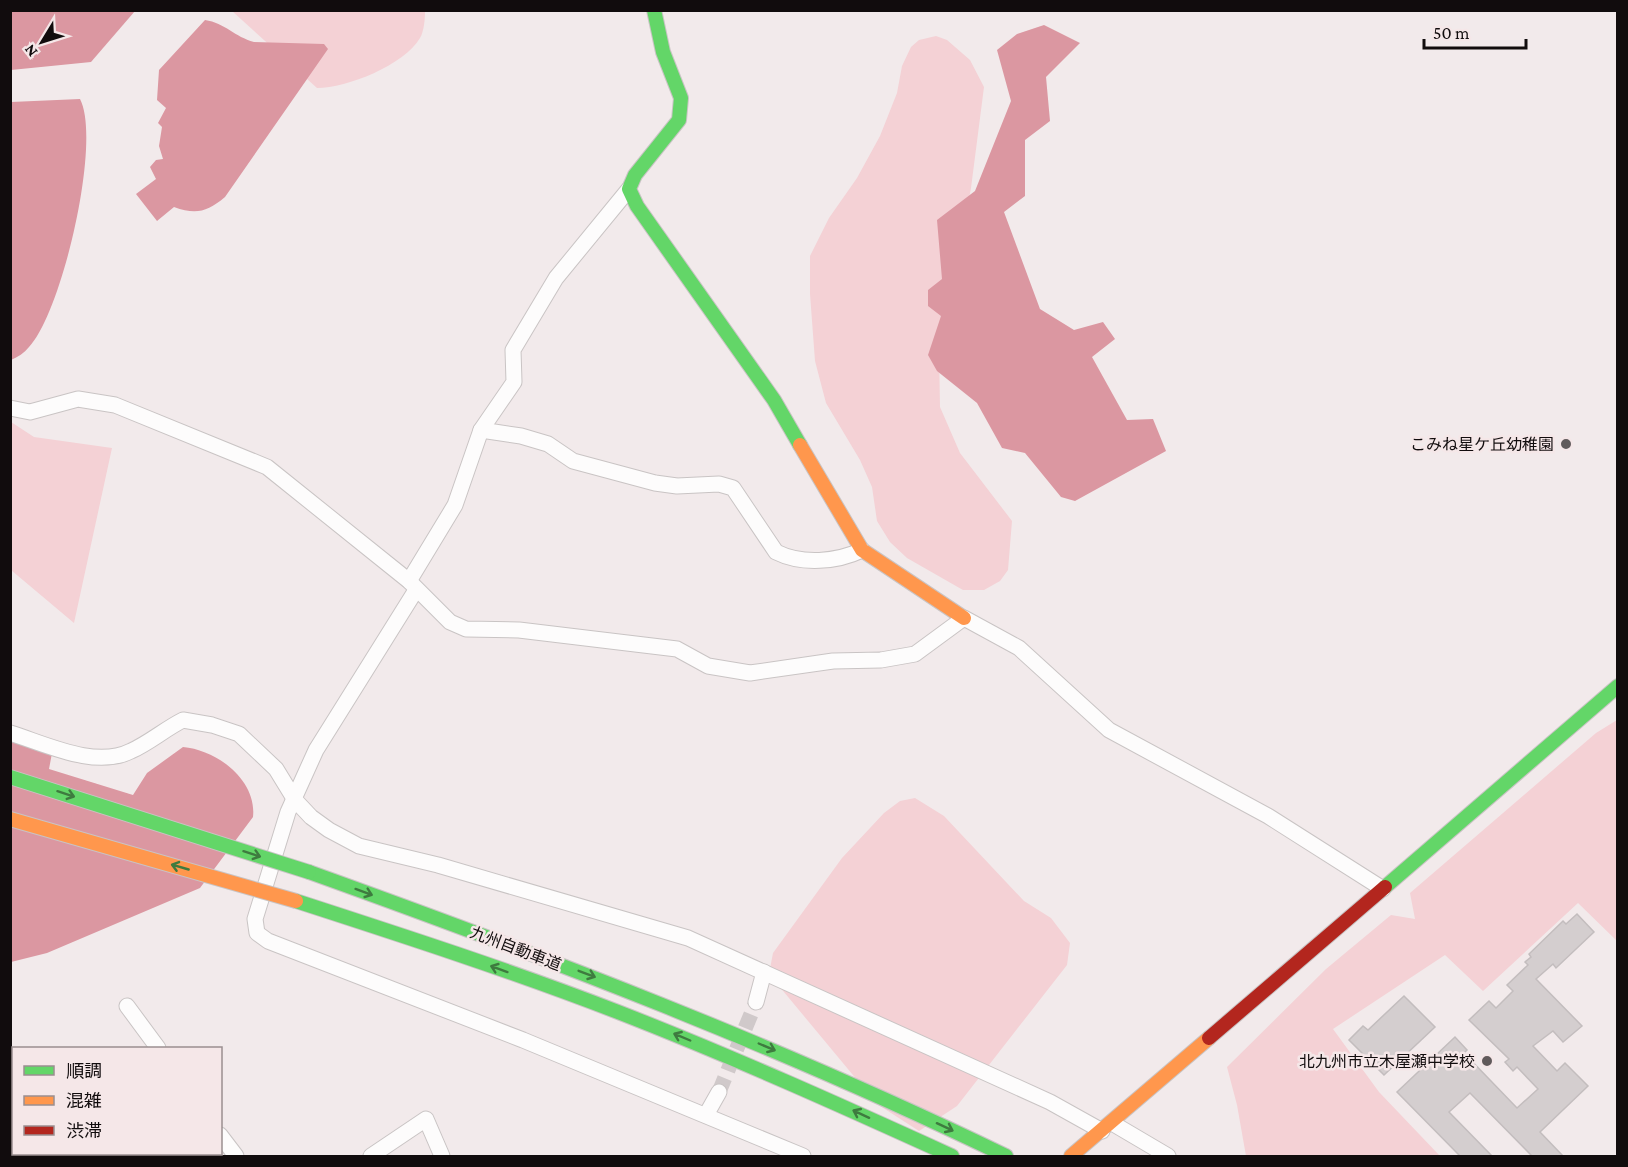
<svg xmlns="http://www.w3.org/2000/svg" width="1628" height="1167" viewBox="0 0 1628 1167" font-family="'Crimson Pro','Noto Sans JP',serif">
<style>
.green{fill:#f4d1d5}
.water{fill:#db97a1}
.building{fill:#d4cecf;stroke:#c3bdbe;stroke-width:1.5}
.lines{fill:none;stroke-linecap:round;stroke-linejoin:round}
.street-tunnel{stroke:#d0c9ca;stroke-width:15;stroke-dasharray:15 8;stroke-linecap:butt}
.street-casing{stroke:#c9c4c4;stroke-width:17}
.fast-casing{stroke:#c9c4c4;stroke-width:16}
.slow-casing{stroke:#c9c4c4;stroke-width:16}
.jam-casing{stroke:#c9c4c4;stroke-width:16}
.street{stroke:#fdfcfc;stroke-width:15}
.fast{stroke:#63d668;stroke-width:14}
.slow{stroke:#ff974d;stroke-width:14}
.jam{stroke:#b3261e;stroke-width:14}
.fast-bridge-casing{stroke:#c9c4c4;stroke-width:16;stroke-linecap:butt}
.slow-bridge-casing{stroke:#c9c4c4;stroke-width:16;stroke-linecap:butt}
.fast-bridge{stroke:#63d668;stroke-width:14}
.slow-bridge{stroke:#ff974d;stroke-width:14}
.oneway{stroke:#3e7b3f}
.poi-dot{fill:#605a5b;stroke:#f5e7e8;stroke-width:2}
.labels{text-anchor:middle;stroke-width:5;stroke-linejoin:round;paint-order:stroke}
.poi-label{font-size:16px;fill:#110c0d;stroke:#f5e7e8;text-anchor:end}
.street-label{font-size:16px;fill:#110c0d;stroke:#f5e7e8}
</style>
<rect width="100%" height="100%" fill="#f2eaeb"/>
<g class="green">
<path d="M232 11H425C425 19 424 31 420 38 404 65 347 88 317 88Z"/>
<path d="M936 36 947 40 970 60 984 87 971 188 939 351 940 407 960 453 1012 521 1008 570 1000 581 984 590H963L907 558 890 542 877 521 872 487 860 460 826 403 815 361 810 294V256L829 218 857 178 880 136 897 93 902 66 911 47 919 40Z"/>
<path d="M11 422 34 437 112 448 74 623 11 570Z"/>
<path d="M1617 720V941L1578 903 1483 991 1445 955 1333 1029 1379 1092 1440 1156H1246L1237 1105 1227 1067 1326 969 1391 915 1415 919 1410 893 1596 733Z"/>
<path d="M915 798 944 816 1024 901 1051 918 1070 943 1067 965 957 1106 919 1131 877 1104 769 974 773 953 842 858 884 813 900 801Z"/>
<path d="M11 1077 14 1080V1154H110L114 1156H11Z"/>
</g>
<g class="water">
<path d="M11 10H135V11L91 62 11 70Z"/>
<path d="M205 20C225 23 235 37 254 42L324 44 328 49 225 197C207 212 196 215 174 207L157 221 136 194 156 179 150 167 156 160 163 159 159 146 162 127 158 123 166 108 157 100 159 70Z"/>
<path d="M1044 25 1080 43 1046 77 1050 121 1025 140V196L1004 212 1040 309 1074 330 1103 322 1115 339 1092 357 1127 420 1153 419 1166 451 1075 501 1061 497 1025 453 1002 448 977 403 937 371 928 355 941 316 928 306V290L942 279 937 220 975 191 1011 101 997 50 1017 34Z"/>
<path d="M80 99C102 141 62 312 29 347 24 353 18 357 11 360V102Z"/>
<path d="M10 741 52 753 49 769 133 795 147 773 183 747C217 750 257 780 253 817L200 888 47 953 11 962Z"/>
</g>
<g class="building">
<path d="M1577 914 1594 932 1556 968 1553 964 1536 979 1582 1026 1563 1042 1553 1031 1533 1046 1557 1071 1565 1063 1588 1086 1540 1132 1563 1156H1532L1470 1093 1449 1112 1492 1156H1460L1397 1092 1455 1037 1467 1050 1464 1053 1517 1108 1538 1089 1517 1067 1513 1071 1505 1062 1509 1059 1469 1020 1489 1001 1496 1008 1513 991 1507 985 1528 965 1525 962 1531 957 1529 954 1563 921 1566 924Z"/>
<path d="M1404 996 1435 1027 1384 1075 1349 1040 1363 1026 1368 1030Z"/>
</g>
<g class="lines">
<path class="street-tunnel" d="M719 1092 756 1002"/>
<defs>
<g id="street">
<path d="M10 408 30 412 78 399 115 405 267 467 409 581 450 622 466 629 519 630 677 649 708 666 750 673 833 661 881 660 915 654 964 618 1019 648 1109 730 1268 816 1383 889"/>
<path d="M481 430 521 436 548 444 573 461 655 483 677 486 719 484 733 488 776 552C802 565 837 562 862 550"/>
<path d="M409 581 455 505 481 430 514 382 513 350 556 278 629 189"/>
<path d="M416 590 316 750 288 812 255 919 257 933 268 941 523 1040 803 1156"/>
<path d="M10 733C46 744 95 769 131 751 149 743 165 729 183 720L212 725 239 734 276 769 295 800 311 817 329 830 359 846 438 865 688 938 1050 1102 1102 1131"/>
<path d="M756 1002 764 972"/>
<path d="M127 1006 158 1048"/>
<path d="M706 1115 719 1092"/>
<path d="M1112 1123 1168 1156"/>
<path d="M220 1135 236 1156"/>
<path d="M371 1156 426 1119 442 1156"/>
</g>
<g id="fast">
<path d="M654 10 663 52 681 98 679 120 635 175 629 189 637 206 774 400 800 445"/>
<path d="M309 872C546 957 779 1046 1006 1156"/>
<path d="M1385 887 1618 686"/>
<path d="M296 901C404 936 512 971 618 1012 731 1056 842 1106 952 1156"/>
</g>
<g id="slow">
<path d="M800 445 862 550 964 618"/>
<path d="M1071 1156 1209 1038"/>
</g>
<path id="jam" d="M1209 1038 1385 887"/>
</defs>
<use href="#street" class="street-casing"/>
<use href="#fast" class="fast-casing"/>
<use href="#slow" class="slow-casing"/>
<use href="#jam" class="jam-casing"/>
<use href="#street" class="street"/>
<use href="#fast" class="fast"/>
<use href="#slow" class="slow"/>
<use href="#jam" class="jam"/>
<defs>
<path id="fast-bridge" d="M10 777 309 872"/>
<path id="slow-bridge" d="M10 819 296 901"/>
</defs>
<use href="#fast-bridge" class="fast-bridge-casing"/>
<use href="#slow-bridge" class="slow-bridge-casing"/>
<use href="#fast-bridge" class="fast-bridge"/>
<use href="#slow-bridge" class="slow-bridge"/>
</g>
<defs><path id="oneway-shaft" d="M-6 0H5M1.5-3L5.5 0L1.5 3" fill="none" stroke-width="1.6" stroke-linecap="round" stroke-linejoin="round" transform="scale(1.5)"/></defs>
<g class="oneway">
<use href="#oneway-shaft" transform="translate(66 794) rotate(18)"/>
<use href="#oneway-shaft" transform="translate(252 854) rotate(18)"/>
<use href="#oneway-shaft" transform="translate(180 867) rotate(-164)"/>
<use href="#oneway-shaft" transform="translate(364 892) rotate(20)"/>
<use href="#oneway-shaft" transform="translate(499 969) rotate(-160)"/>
<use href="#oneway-shaft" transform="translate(587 974) rotate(21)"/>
<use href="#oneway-shaft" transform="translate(682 1037) rotate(-157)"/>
<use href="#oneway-shaft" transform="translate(767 1047) rotate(23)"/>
<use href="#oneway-shaft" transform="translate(861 1114) rotate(-155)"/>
<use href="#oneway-shaft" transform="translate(945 1127) rotate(25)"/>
</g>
<g class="poi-dot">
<circle cx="1566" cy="444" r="6"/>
<circle cx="1487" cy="1061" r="6"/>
</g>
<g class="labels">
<g class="poi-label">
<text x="1554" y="450">こみね星ケ丘幼稚園</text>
<text x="1475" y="1067">北九州市立木屋瀬中学校</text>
</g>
<g class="street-label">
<text transform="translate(516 948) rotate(21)" y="6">九州自動車道</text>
</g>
</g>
<rect width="1628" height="1167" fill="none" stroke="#110c0d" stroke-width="24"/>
<rect x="12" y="1047" width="210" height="108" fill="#f5e7e8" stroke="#9a8f90" stroke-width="1.5"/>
<rect x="24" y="1066" width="30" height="9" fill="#63d668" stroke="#9a8f90" stroke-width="1.5"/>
<text x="66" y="1077" font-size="18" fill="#110c0d">順調</text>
<rect x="24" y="1096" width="30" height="9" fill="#ff974d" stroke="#9a8f90" stroke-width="1.5"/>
<text x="66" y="1107" font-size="18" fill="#110c0d">混雑</text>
<rect x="24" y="1126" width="30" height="9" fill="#b3261e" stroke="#9a8f90" stroke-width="1.5"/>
<text x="66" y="1137" font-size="18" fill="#110c0d">渋滞</text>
<g transform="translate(42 42) rotate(232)" stroke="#f5e7e8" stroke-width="4.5" paint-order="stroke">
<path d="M0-4.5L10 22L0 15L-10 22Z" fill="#110c0d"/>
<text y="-9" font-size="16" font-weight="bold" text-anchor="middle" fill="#110c0d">N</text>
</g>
<path d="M1424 39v9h102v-9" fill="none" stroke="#110c0d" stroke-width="3"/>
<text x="1433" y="39" font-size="18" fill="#110c0d" stroke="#f5e7e8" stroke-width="4.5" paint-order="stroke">50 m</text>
</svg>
